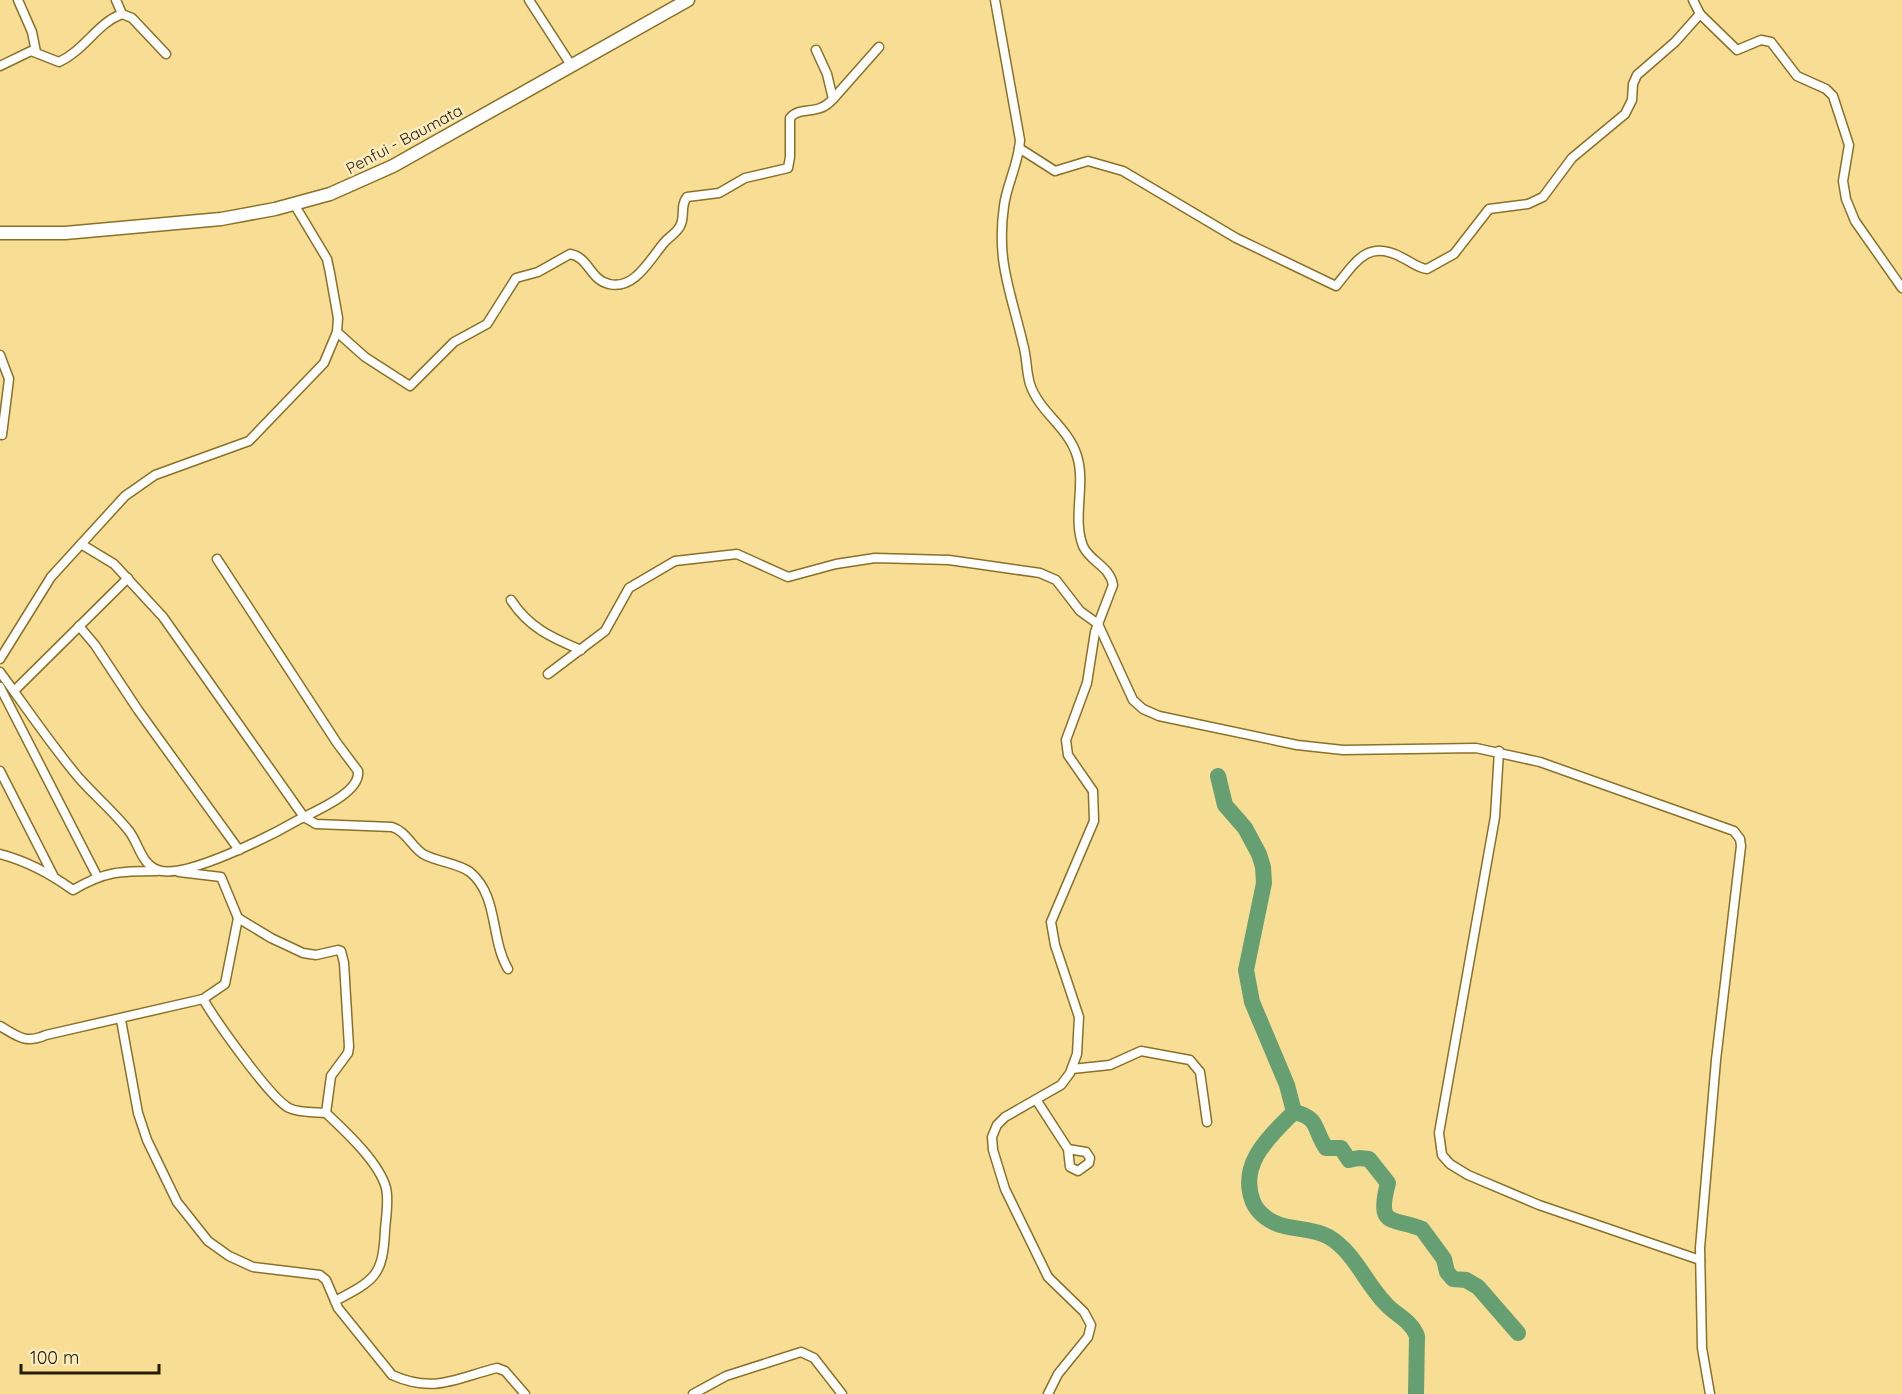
<svg xmlns="http://www.w3.org/2000/svg" width="1902" height="1394" viewBox="0 0 1902 1394" font-family="Quicksand,sans-serif">
<style>
.lines{fill:none;stroke-linecap:round;stroke-linejoin:round}
.river{stroke:#66a072;stroke-width:16}
.street-casing{stroke:#8a7126;stroke-width:11}
.secondary-casing{stroke:#8a7126;stroke-width:15}
.street{stroke:#fff;stroke-width:8}
.secondary{stroke:#fff;stroke-width:12}
.labels{text-anchor:middle;stroke-width:5;stroke-linejoin:round;paint-order:stroke}
.street-label{font-size:16px;fill:#251b00;stroke:#fcecc1}
</style>
<rect width="100%" height="100%" fill="#f8dd94"/>
<g class="lines">
<g class="river">
<path d="M1218 776 1225 805 1245 828 1259 854 1263 867 1264 883 1246 970 1252 1002 1287 1085 1294 1112C1269 1137 1238 1164 1253 1202 1258 1214 1271 1223 1284 1226 1300 1230 1314 1229 1329 1237 1354 1252 1365 1282 1385 1303 1395 1315 1411 1320 1417 1336L1416 1394"/>
<path d="M1294 1112C1320 1118 1313 1129 1326 1148H1341L1349 1160 1359 1158 1369 1159 1388 1183C1376 1228 1392 1217 1422 1229L1444 1259 1447 1272 1453 1279 1466 1280 1478 1287 1518 1333"/>
</g>
<defs>
<g id="street">
<path d="M18 0 32 32 36 52"/>
<path d="M116 0 122 14"/>
<path d="M529 0 571 65"/>
<path d="M995 0 1020 140C1019 163 1007 183 1004 206 996 262 1011 292 1023 344 1027 357 1026 371 1030 384 1039 412 1069 428 1077 456 1086 484 1072 518 1083 546 1090 562 1110 566 1113 585L1095 632 1087 683 1066 740 1068 755 1093 791 1094 821 1051 922 1055 945 1079 1017 1077 1054 1070 1073 1061 1085 1005 1117 997 1125 992 1137 993 1150 1005 1189 1048 1277 1084 1312 1091 1325 1088 1337 1058 1374 1048 1394"/>
<path d="M1700 14 1737 50 1761 40 1771 42 1797 76 1826 89 1833 96 1849 145 1843 181 1846 199 1855 221 1902 288"/>
<path d="M0 66 31 51 59 62C85 50 97 23 122 14L132 18 166 54"/>
<path d="M833 99 879 47"/>
<path d="M1019 148 1055 171 1088 161 1123 171 1236 238 1336 286C1355 263 1367 239 1401 257 1410 261 1417 268 1427 269L1454 254 1489 209 1528 204 1543 197 1572 158 1625 114 1632 100 1633 84 1637 75 1675 42 1700 14 1693 0"/>
<path d="M337 332 365 357 410 386 454 342 487 324 516 278 538 272 570 254C589 257 590 280 609 284 634 290 649 261 663 244 668 237 678 233 681 224 685 214 680 206 687 197L719 193 745 178 788 168 790 157V118C801 105 817 117 833 99L827 74 816 50"/>
<path d="M0 355 9 379 2 435"/>
<path d="M81 544 114 564 163 617 304 817 316 824 392 827C406 831 411 846 423 854 437 862 458 863 470 872 499 896 490 939 508 969"/>
<path d="M511 600C528 627 552 638 581 650"/>
<path d="M79 626 95 645 138 710 239 850"/>
<path d="M0 659 51 577 125 496 155 475 249 441 324 363 337 332 338 318 330 273 327 259 294 204"/>
<path d="M0 672C25 706 52 746 79 778 95 796 114 812 129 831 139 844 141 864 158 870 184 880 272 835 298 820 313 812 361 793 358 771L337 743 217 559"/>
<path d="M548 674 605 631 629 588 675 561 737 554 788 577 836 564 875 558 949 560 1040 573 1056 580 1080 611 1098 624 1133 700 1143 709 1159 716 1297 745 1343 750 1476 748 1540 762 1734 831 1740 839 1741 846 1716 1060 1700 1248 1702 1348 1710 1394"/>
<path d="M0 687 97 876"/>
<path d="M14 691 128 578"/>
<path d="M1499 751 1495 817 1439 1133 1442 1155 1450 1164 1468 1175 1539 1205 1700 1260"/>
<path d="M0 771 53 875"/>
<path d="M0 854C27 861 51 874 73 890 105 871 121 871 157 871"/>
<path d="M203 999 225 984 238 918"/>
<path d="M121 1020 138 1113 147 1140 177 1202 208 1241 229 1256 253 1267 320 1275 326 1280 335 1301"/>
<path d="M0 1026C19 1037 25 1044 46 1035L203 999C216 1021 270 1098 289 1108 299 1113 315 1112 326 1113L331 1076 348 1053 349 1047 344 963 341 951 338 950 316 955 303 953 271 938 238 918 221 877 179 872"/>
<path d="M1072 1069 1110 1065 1141 1051 1190 1060 1200 1072 1207 1122"/>
<path d="M1037 1101 1068 1149 1070 1167 1078 1171 1089 1163 1090 1158 1086 1152 1068 1149"/>
<path d="M326 1113C345 1131 379 1162 386 1188 389 1200 386 1217 385 1230 383 1276 375 1280 335 1301L338 1308 392 1375C435 1394 456 1378 497 1368L505 1371 525 1394"/>
<path d="M693 1394 726 1376 801 1352 814 1358 842 1394"/>
</g>
<path id="secondary" d="M0 233H65L221 219 275 209 330 194 393 166 688 0"/>
</defs>
<use href="#street" class="street-casing"/>
<use href="#secondary" class="secondary-casing"/>
<use href="#street" class="street"/>
<use href="#secondary" class="secondary"/>
</g>
<g class="labels">
<g class="street-label">
<text transform="translate(404 139) rotate(-28)" y="6">Penfui - Baumata</text>
</g>
</g>
<path d="M21 1364v9h138v-9" fill="none" stroke="#251b00" stroke-width="3"/>
<text x="30" y="1364" font-size="18" fill="#251b00" stroke="#fcecc1" stroke-width="4.5" paint-order="stroke">100 m</text>
</svg>
